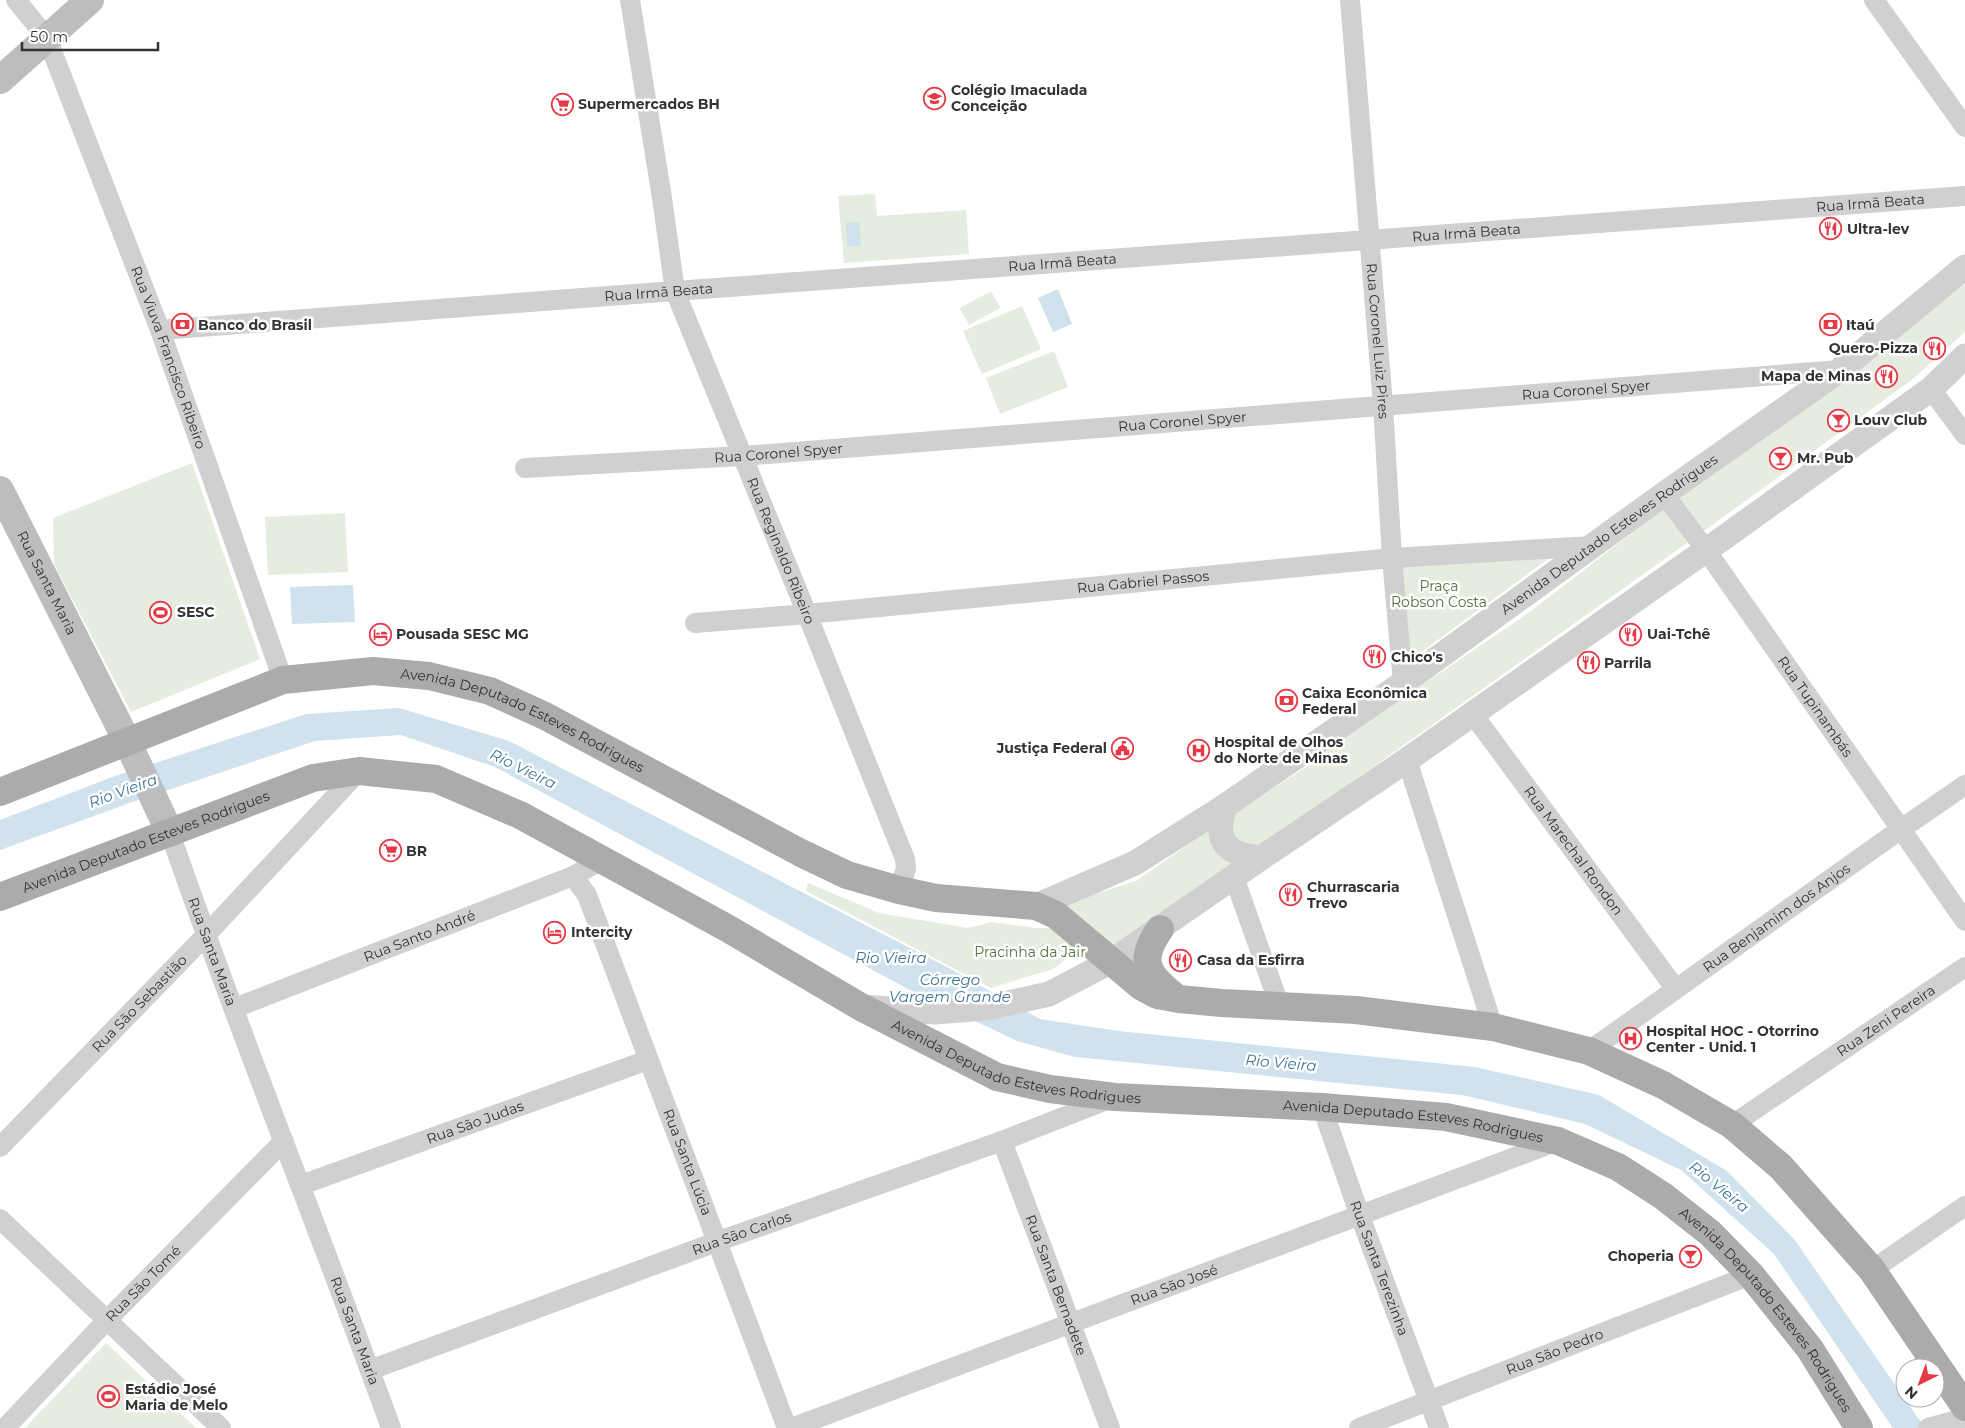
<svg xmlns="http://www.w3.org/2000/svg" width="1965" height="1428" viewBox="0 0 1965 1428" font-family="Montserrat,sans-serif">
<style>
.green{fill:#e6ecdf}
.water{fill:#cfe2ee}
.lines{fill:none;stroke-linecap:round;stroke-linejoin:round}
.minor{stroke:#d0d0d0;stroke-width:20}
.tertiary{stroke:#d0d0d0;stroke-width:25}
.secondary{stroke:#bdbdbd;stroke-width:28}
.primary{stroke:#ababab;stroke-width:28}
.labels{text-anchor:middle;stroke-width:5;stroke-linejoin:round;paint-order:stroke}
.poi-label{font-size:14px;font-weight:bold;fill:#333;stroke:#fff;text-anchor:start}
.street-label{font-size:14px;fill:#333;stroke:#fff}
.park-label{font-size:14px;fill:#56703f;stroke:#fff}
.water-label{font-size:15px;font-style:italic;fill:#3f7597;stroke:#fff}
</style>
<rect width="100%" height="100%" fill="#fff"/>
<g class="green">
<path d="M875 194 877 216 966 210 969 254 844 263 838 196Z"/>
<path d="M1965 284V332L1913 379 1708 528 1282 832 1111 948 1053 907 1136 881 1206 832 1300 771 1391 706 1527 614 1655 515 1816 399Z"/>
<path d="M991 291 1000 308 969 325 960 308Z"/>
<path d="M1022 306 1041 349 982 374 963 331Z"/>
<path d="M1054 351 1068 387 1000 414 986 378Z"/>
<path d="M192 463 260 659 131 712 54 564 53 518Z"/>
<path d="M345 513 348 572 268 575 265 517Z"/>
<path d="M1555 554 1408 662 1400 560Z"/>
<path d="M808 883 879 913 968 928 992 922 1035 928H1059L1072 938 1076 951 1053 969 991 988 806 891Z"/>
<path d="M106 1343 196 1428H25Z"/>
</g>
<g class="water">
<path d="M860 222 861 246 847 247 846 223Z"/>
<path d="M1058 289 1072 324 1053 332 1038 298Z"/>
<path d="M353 585 355 622 292 624 290 587Z"/>
<path d="M399 708 509 741 947 967 1040 1019 1118 1031 1475 1067 1599 1095 1727 1171 1794 1239 1925 1428H1893L1774 1254 1681 1170 1585 1124 1462 1095 1075 1057 1017 1041 908 989 495 767 401 735 315 741 138 800 0 850V820L115 776 306 714Z"/>
</g>
<g class="lines">
<g class="minor">
<path id="s1" d="M16 0 47 38 160 330 283 680"/>
<path id="s2" d="M630 0 662 198 675 291 807 614 905 859 906 869 899 890"/>
<path id="s3" d="M1350 0 1383 405 1392 558 1403 683"/>
<path d="M1874 0 1965 127"/>
<path id="s4" d="M160 330 675 291 1965 196"/>
<path d="M1931 389 1965 435"/>
<path id="s5" d="M525 468 742 456 1840 370"/>
<path id="s6" d="M1664 494 1706 550 1965 921"/>
<path id="s7" d="M695 623 807 614 1392 558 1593 546"/>
<path id="s8" d="M1472 713 1675 988"/>
<path d="M1407 760 1493 1027"/>
<path id="s9" d="M170 833C239 1033 319 1229 391 1428"/>
<path id="s10" d="M573 876 587 895C653 1073 722 1250 787 1428"/>
<path d="M1234 877 1280 1007"/>
<path id="s11" d="M235 1008 573 876 602 860"/>
<path id="s12" d="M1589 1051 1901 829 1965 785"/>
<path id="s13" d="M1322 1107 1360 1216 1439 1428"/>
<path id="s14" d="M1732 1125 1965 967"/>
<path id="s15" d="M1002 1141 1110 1428"/>
<path id="s16" d="M0 1147 206 935 359 771"/>
<path id="s17" d="M301 1185 648 1060"/>
<path d="M0 1219 221 1428"/>
<path d="M1872 1270 1965 1206"/>
<path id="s18" d="M370 1370 719 1241 1002 1141 1112 1098"/>
<path id="s19" d="M5 1428 107 1320 284 1141"/>
<path id="s20" d="M791 1428 1558 1141"/>
<path id="s21" d="M1359 1428 1751 1275"/>
<path d="M1928 1428 1965 1418"/>
</g>
<g class="tertiary">
<path d="M1225 806C1213 841 1225 854 1261 858"/>
<path id="s22" d="M1036 906 1135 863 1225 806 1403 683 1664 494 1840 370 1965 267"/>
<path d="M861 1007 935 1012 986 1008 1049 994 1112 961 1261 858 1407 760 1722 539 1931 389 1965 356"/>
</g>
<g class="secondary">
<path d="M0 80 90 0"/>
<path id="s23" d="M0 490 127 741 170 833"/>
</g>
<g class="primary">
<path id="s24" d="M0 792 283 680 373 671 429 676 490 691 545 716 801 853 847 875 899 890 936 898 1036 906 1056 915 1142 987 1157 995 1179 999 1222 1003 1356 1010 1493 1027 1589 1051 1663 1085 1732 1125 1781 1167 1872 1270 1965 1407"/>
<path id="s25" d="M0 897 313 778 359 771 436 779 520 815 727 928 861 1007 997 1077 1050 1089 1115 1097 1322 1107 1446 1117 1558 1141 1618 1167 1663 1196 1710 1233 1751 1275 1810 1349 1859 1428"/>
<path d="M1160 929C1139 959 1145 973 1173 995"/>
</g>
</g>
<defs>
<symbol id="school-ring" viewBox="-11 -11 22 22"><circle r="9.5" fill="#fff" stroke="#e63946" stroke-width="1.5"/><path d="M0-5L7-2L0 1L-7-2ZM-4 1L0 2.5L4 1V4Q0 6-4 4Z" fill="#e63946"/></symbol>
<symbol id="supermarket-ring" viewBox="-11 -11 22 22"><circle r="9.5" fill="#fff" stroke="#e63946" stroke-width="1.5"/><path d="M-6-5.5h2.5l.6 2H6L4.5 2H-2.5L-4.4-4H-6ZM-1.5 3.2a1.3 1.3 0 1 0 .1 0ZM3 3.2a1.3 1.3 0 1 0 .1 0Z" fill="#e63946"/></symbol>
<symbol id="restaurant-ring" viewBox="-11 -11 22 22"><circle r="9.5" fill="#fff" stroke="#e63946" stroke-width="1.5"/><path d="M-5-6h1v4h1v-4h1v4h1v-4h1v5L-1.5 .5V6h-2V.5L-5-1ZM5-6V6H3V1.5H1.5Q1.5-4 5-6Z" fill="#e63946"/></symbol>
<symbol id="bank-ring" viewBox="-11 -11 22 22"><circle r="9.5" fill="#fff" stroke="#e63946" stroke-width="1.5"/><path d="M-6-4H6V4H-6ZM0-2.3a2.3 2.3 0 1 0 0 4.6a2.3 2.3 0 1 0 0-4.6Z" fill="#e63946"/></symbol>
<symbol id="bar-ring" viewBox="-11 -11 22 22"><circle r="9.5" fill="#fff" stroke="#e63946" stroke-width="1.5"/><path d="M-6-5H6L.8 .8V4.5H3.5V6h-7V4.5H-.8V.8Z" fill="#e63946"/></symbol>
<symbol id="stadium-ring" viewBox="-11 -11 22 22"><circle r="9.5" fill="#fff" stroke="#e63946" stroke-width="1.5"/><path d="M0-5a6.5 5 0 1 0 0 10a6.5 5 0 1 0 0-10ZM-3.5-1.8h7v3.6h-7Z" fill="#e63946"/></symbol>
<symbol id="hotel-ring" viewBox="-11 -11 22 22"><circle r="9.5" fill="#fff" stroke="#e63946" stroke-width="1.5"/><path d="M-6-4.5h1.5V1H6V5H4.5V3h-9V5H-6ZM-4 0a1.8 1.8 0 1 1 3.6 0ZM.5 0V-2.5h3Q6-2.5 6 0Z" fill="#e63946"/></symbol>
<symbol id="civic-ring" viewBox="-11 -11 22 22"><circle r="9.5" fill="#fff" stroke="#e63946" stroke-width="1.5"/><path d="M-.6-6.5H3V-4.5H.6V-3L4-1V1h2V6H-6V1h2V-1L-.6-3ZM-1.2 2.5V6h2.4V2.5Z" fill="#e63946"/></symbol>
<symbol id="hospital-ring" viewBox="-11 -11 22 22"><circle r="9.5" fill="#fff" stroke="#e63946" stroke-width="1.5"/><path d="M-5-5h3v3.5h4V-5h3V5h-3V1.5h-4V5h-3Z" fill="#e63946"/></symbol>
</defs>
<g fill-rule="evenodd">
<use href="#school-ring" x="922" y="86" width="25" height="25"/>
<use href="#supermarket-ring" x="550" y="92" width="25" height="25"/>
<use href="#restaurant-ring" x="1818" y="216" width="25" height="25"/>
<use href="#bank-ring" x="170" y="312" width="25" height="25"/>
<use href="#bank-ring" x="1818" y="312" width="25" height="25"/>
<use href="#restaurant-ring" x="1922" y="336" width="25" height="25"/>
<use href="#restaurant-ring" x="1874" y="364" width="25" height="25"/>
<use href="#bar-ring" x="1826" y="408" width="25" height="25"/>
<use href="#bar-ring" x="1768" y="446" width="25" height="25"/>
<use href="#stadium-ring" x="148" y="600" width="25" height="25"/>
<use href="#hotel-ring" x="368" y="622" width="25" height="25"/>
<use href="#restaurant-ring" x="1618" y="622" width="25" height="25"/>
<use href="#restaurant-ring" x="1362" y="644" width="25" height="25"/>
<use href="#restaurant-ring" x="1576" y="650" width="25" height="25"/>
<use href="#bank-ring" x="1274" y="688" width="25" height="25"/>
<use href="#civic-ring" x="1110" y="736" width="25" height="25"/>
<use href="#hospital-ring" x="1186" y="738" width="25" height="25"/>
<use href="#supermarket-ring" x="378" y="838" width="25" height="25"/>
<use href="#restaurant-ring" x="1278" y="882" width="25" height="25"/>
<use href="#hotel-ring" x="542" y="920" width="25" height="25"/>
<use href="#restaurant-ring" x="1168" y="948" width="25" height="25"/>
<use href="#hospital-ring" x="1618" y="1026" width="25" height="25"/>
<use href="#bar-ring" x="1678" y="1244" width="25" height="25"/>
<use href="#stadium-ring" x="96" y="1384" width="25" height="25"/>
</g>
<g class="labels">
<g class="poi-label">
<text x="951" y="95">Colégio Imaculada<tspan x="951" dy="16">Conceição</tspan></text>
<text x="578" y="109">Supermercados BH</text>
<text x="1847" y="234">Ultra-lev</text>
<text x="198" y="330">Banco do Brasil</text>
<text x="1846" y="330">Itaú</text>
<text x="1918" y="353" text-anchor="end">Quero-Pizza</text>
<text x="1871" y="381" text-anchor="end">Mapa de Minas</text>
<text x="1854" y="425">Louv Club</text>
<text x="1797" y="463">Mr. Pub</text>
<text x="177" y="617">SESC</text>
<text x="396" y="639">Pousada SESC MG</text>
<text x="1647" y="639">Uai-Tchê</text>
<text x="1391" y="662">Chico's</text>
<text x="1604" y="668">Parrila</text>
<text x="1302" y="698">Caixa Econômica<tspan x="1302" dy="16">Federal</tspan></text>
<text x="1214" y="747">Hospital de Olhos<tspan x="1214" dy="16">do Norte de Minas</tspan></text>
<text x="1107" y="753" text-anchor="end">Justiça Federal</text>
<text x="406" y="856">BR</text>
<text x="1307" y="892">Churrascaria<tspan x="1307" dy="16">Trevo</tspan></text>
<text x="571" y="937">Intercity</text>
<text x="1197" y="965">Casa da Esfirra</text>
<text x="1646" y="1036">Hospital HOC - Otorrino<tspan x="1646" dy="16">Center - Unid. 1</tspan></text>
<text x="1674" y="1261" text-anchor="end">Choperia</text>
<text x="125" y="1394">Estádio José<tspan x="125" dy="16">Maria de Melo</tspan></text>
</g>
<g class="street-label">
<text dy="5" stroke="none"><textPath href="#s4" startOffset="1715">Rua Irmã Beata</textPath></text>
<text dy="5" stroke="none"><textPath href="#s4" startOffset="1310">Rua Irmã Beata</textPath></text>
<text dy="5" stroke="none"><textPath href="#s4" startOffset="905">Rua Irmã Beata</textPath></text>
<text dy="5" stroke="none"><textPath href="#s4" startOffset="500">Rua Irmã Beata</textPath></text>
<text dy="5" stroke="none"><textPath href="#s3" startOffset="342">Rua Coronel Luiz Pires</textPath></text>
<text dy="5" stroke="none"><textPath href="#s1" startOffset="391">Rua Viuva Francisco Ribeiro</textPath></text>
<text dy="5" stroke="none"><textPath href="#s5" startOffset="1064">Rua Coronel Spyer</textPath></text>
<text dy="5" stroke="none"><textPath href="#s5" startOffset="659">Rua Coronel Spyer</textPath></text>
<text dy="5" stroke="none"><textPath href="#s5" startOffset="254">Rua Coronel Spyer</textPath></text>
<text dy="5" stroke="none"><textPath href="#s22" startOffset="685">Avenida Deputado Esteves Rodrigues</textPath></text>
<text dy="5" stroke="none"><textPath href="#s2" startOffset="575">Rua Reginaldo Ribeiro</textPath></text>
<text dy="5" stroke="none"><textPath href="#s7" startOffset="450">Rua Gabriel Passos</textPath></text>
<text dy="5" stroke="none"><textPath href="#s23" startOffset="104">Rua Santa Maria</textPath></text>
<text dy="5" stroke="none"><textPath href="#s6" startOffset="261">Rua Tupinambás</textPath></text>
<text dy="5" stroke="none"><textPath href="#s24" startOffset="554">Avenida Deputado Esteves Rodrigues</textPath></text>
<text dy="5" stroke="none"><textPath href="#s25" startOffset="156">Avenida Deputado Esteves Rodrigues</textPath></text>
<text dy="5" stroke="none"><textPath href="#s8" startOffset="171">Rua Marechal Rondon</textPath></text>
<text dy="5" stroke="none"><textPath href="#s12" startOffset="230">Rua Benjamim dos Anjos</textPath></text>
<text dy="5" stroke="none"><textPath href="#s11" startOffset="198">Rua Santo André</textPath></text>
<text dy="5" stroke="none"><textPath href="#s9" startOffset="126">Rua Santa Maria</textPath></text>
<text dy="5" stroke="none"><textPath href="#s16" startOffset="200">Rua São Sebastião</textPath></text>
<text dy="5" stroke="none"><textPath href="#s14" startOffset="186">Rua Zeni Pereira</textPath></text>
<text dy="5" stroke="none"><textPath href="#s25" startOffset="1109">Avenida Deputado Esteves Rodrigues</textPath></text>
<text dy="5" stroke="none"><textPath href="#s17" startOffset="185">Rua São Judas</textPath></text>
<text dy="5" stroke="none"><textPath href="#s25" startOffset="1514">Avenida Deputado Esteves Rodrigues</textPath></text>
<text dy="5" stroke="none"><textPath href="#s10" startOffset="309">Rua Santa Lúcia</textPath></text>
<text dy="5" stroke="none"><textPath href="#s18" startOffset="396">Rua São Carlos</textPath></text>
<text dy="5" stroke="none"><textPath href="#s13" startOffset="171">Rua Santa Terezinha</textPath></text>
<text dy="5" stroke="none"><textPath href="#s19" startOffset="200">Rua São Tomé</textPath></text>
<text dy="5" stroke="none"><textPath href="#s15" startOffset="154">Rua Santa Bernadete</textPath></text>
<text dy="5" stroke="none"><textPath href="#s20" startOffset="409">Rua São José</textPath></text>
<text dy="5" stroke="none"><textPath href="#s25" startOffset="1934">Avenida Deputado Esteves Rodrigues</textPath></text>
<text dy="5" stroke="none"><textPath href="#s9" startOffset="531">Rua Santa Maria</textPath></text>
<text dy="5" stroke="none"><textPath href="#s21" startOffset="210">Rua São Pedro</textPath></text>
</g>
<g class="park-label">
<text x="1439" y="591">Praça<tspan x="1439" dy="16">Robson Costa</tspan></text>
<text x="1030" y="957">Pracinha da Jair</text>
</g>
<g class="water-label">
<text transform="translate(523 769) rotate(26)" y="5">Rio Vieira</text>
<text transform="translate(123 791) rotate(-20)" y="5">Rio Vieira</text>
<text x="891" y="963">Rio Vieira</text>
<text x="950" y="985">Córrego<tspan x="950" dy="17">Vargem Grande</tspan></text>
<text transform="translate(1281 1063) rotate(5)" y="5">Rio Vieira</text>
<text transform="translate(1719 1187) rotate(39)" y="5">Rio Vieira</text>
</g>
</g>
<g transform="translate(1920 1383) rotate(222)"><circle r="24" fill="#ffffff" stroke="#adadad"/>
<path d="M0-4L9 19L0 12L-9 19Z" fill="#e63946"/>
<text y="-8" font-size="14" font-weight="bold" text-anchor="middle" fill="#333333">N</text>
</g>
<path d="M22 42v8h136v-8" fill="none" stroke="#333333" stroke-width="2.5"/>
<text x="30" y="42" font-size="15" fill="#333333" stroke="#ffffff" stroke-width="4" paint-order="stroke">50 m</text>
</svg>
